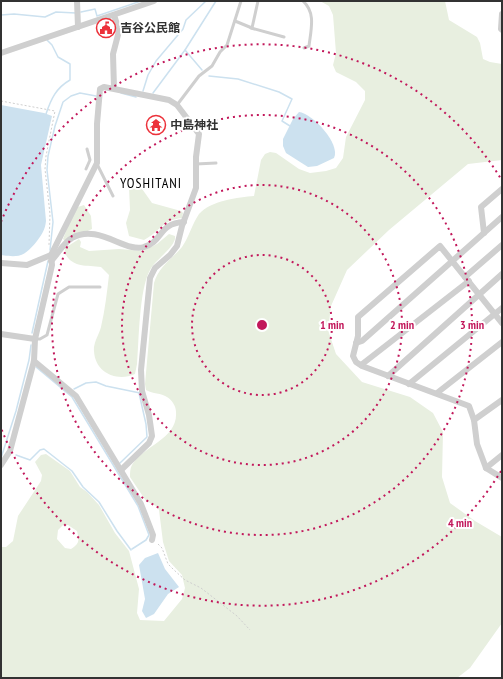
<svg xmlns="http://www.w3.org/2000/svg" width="503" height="679" viewBox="0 0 503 679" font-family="'PT Sans Narrow','Noto Sans JP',sans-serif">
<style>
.green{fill:#e8efe0;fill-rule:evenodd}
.water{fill:#cce1ef}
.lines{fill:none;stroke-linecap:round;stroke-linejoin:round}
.stream{stroke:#cce1ef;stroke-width:1.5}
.path{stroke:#cfcfcf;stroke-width:1;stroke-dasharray:2 2;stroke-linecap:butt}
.lane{stroke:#cfcfcf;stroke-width:3}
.street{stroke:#cfcfcf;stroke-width:6}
.ring{fill:none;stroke:#c2185b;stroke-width:2;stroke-dasharray:2 4}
.labels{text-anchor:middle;stroke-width:4;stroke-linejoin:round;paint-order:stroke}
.poi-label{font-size:12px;font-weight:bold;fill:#323232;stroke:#fff;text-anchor:start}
.quarter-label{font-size:14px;letter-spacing:1px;fill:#000;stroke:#fff}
.centre{fill:#c2185b;stroke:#fff;stroke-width:2}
.ring-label{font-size:12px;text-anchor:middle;font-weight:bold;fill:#c2185b;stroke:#fff;stroke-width:4;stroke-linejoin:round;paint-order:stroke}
</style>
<rect width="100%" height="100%" fill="#fff"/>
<g class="green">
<path d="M320 1H445L449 20 477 37 480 43 483 59 490 62 502 64V160L468 164 389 230 347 270 331 306 328 330 336 354 362 382 410 397 433 413 443 432 442 477 450 503 475 521 502 537V623L470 668 457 678H1V547H6L13 541 18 516 41 481 42 475 35 462 41 455 46 454 70 471 80 487 87 492 99 505 115 533 129 551 139 589 137 613 140 620 164 621 182 599 185 588 182 575 169 561 163 542 159 510 156 506 146 501 130 477C130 473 130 468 132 465 144 445 178 439 176 412 176 406 172 400 167 397 161 393 153 394 146 390L145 384 154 283C159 266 171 260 182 247 189 237 192 224 199 214 210 201 239 197 254 196L261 160 265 154 270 152 276 153 299 169 310 173 326 171 336 168 343 158 346 137 365 100V91L356 82 336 72 333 65 336 53 333 15 329 6ZM63 525H68L77 531C79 541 80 543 71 549L65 548 57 539 58 530Z"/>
<path d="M131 184 140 186 152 203 181 211 183 213 182 218C162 220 161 231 144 240L129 236 126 223 130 210 129 187Z"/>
<path d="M84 205 91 216 92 229 65 241 63 239 73 214 78 207Z"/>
<path d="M169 234 175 236C177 246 155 260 150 270 139 290 139 340 137 364L135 374C117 382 95 373 94 351 93 343 99 335 101 327 105 310 107 292 109 275L101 267C87 265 72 268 65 253V248L79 239 81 242 80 247 89 251 119 249 143 251 157 244Z"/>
</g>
<g class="water">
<path d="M1 105 44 113 52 116 41 165 46 221C45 230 42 234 37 241 25 256 20 258 1 255Z"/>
<path d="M299 112C312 113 341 144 334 158L317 166 308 167 286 153 283 146V139L293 119Z"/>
<path d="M158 553 165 569 179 587 168 594 154 614 146 618 142 611 145 599 139 565 145 558Z"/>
</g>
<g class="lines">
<g class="stream">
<path d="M81 12 95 9 97 16 141 1"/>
<path d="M1 15 14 14 45 17 56 12 76 13"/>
<path d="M185 50 202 70"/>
<path d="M209 76 238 79 279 92 292 99 282 121 290 126"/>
<path d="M143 91 148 75 156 61 183 29 186 20 206 1"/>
<path d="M121 93 136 97"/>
<path d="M153 93 185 50 216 1"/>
<path d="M46 114C51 99 56 88 70 80V64L58 57 52 45 47 40"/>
<path d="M50 250 53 222 47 170 48 156 55 126 63 102 71 96 80 93 96 96"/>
<path d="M32 333 48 261"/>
<path d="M36 367 72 397 138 506 149 535 146 540 132 549"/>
<path d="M74 389 86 383 96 382 106 386 140 393"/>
<path d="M16 455 30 460 40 450 44 449 72 471 83 487 99 502 117 531 131 550"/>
<path d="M1 458 16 411 29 360 31 345"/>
<path d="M120 463 147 437 146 424 139 393"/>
</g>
<g class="path">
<path d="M1 101 55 111 46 156 45 169 50 214 49 245"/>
<path d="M158 544 162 548 168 564 174 570 185 580 201 588 237 616 250 630"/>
</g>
<g class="lane">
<path d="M303 1C316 13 311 29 309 46L304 48"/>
<path d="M235 21 252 28 258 1"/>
<path d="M251 28 284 37"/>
<path d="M177 105 199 76 212 66 220 52 227 45 241 1"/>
<path d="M97 164 113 196"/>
<path d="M196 164 216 163"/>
<path d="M86 169 90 160 87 149"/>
<path d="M35 339H40L47 335 58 294 69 287H100"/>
</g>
<g class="street">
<path d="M77 1 78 27"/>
<path d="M502 14 501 29 502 30"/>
<path d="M114 15 119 31 113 54 114 88"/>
<path d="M1 53 154 1"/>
<path d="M484 233 481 207 502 189"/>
<path d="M51 261C58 254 64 242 72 238 98 223 125 253 144 247 163 242 158 223 184 222"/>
<path d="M1 263 27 265 51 255"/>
<path d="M465 277 502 245"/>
<path d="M502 323 440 246 358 317V336L353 356 356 362 362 366 469 406 474 420 477 444 486 468 502 478"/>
<path d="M1 334 35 339"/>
<path d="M356 343 362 341 502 217"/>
<path d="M34 361 76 396 141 504 153 535 152 540"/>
<path d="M361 365 469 281"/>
<path d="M388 376 502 274"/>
<path d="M409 384 502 308"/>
<path d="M437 393 502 342"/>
<path d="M474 420 502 400"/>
<path d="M1 465 10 451 34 361 35 339 52 265 51 255 97 163V124L100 89 104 87 169 100 177 105 199 134 196 157V188L182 226 177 246 170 255 155 268 150 278 141 370 142 391 149 415 152 436 149 443 121 470"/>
<path d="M486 468 502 455"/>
</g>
</g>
<g class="ring">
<circle cx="262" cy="325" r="70"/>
<circle cx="262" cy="325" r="140"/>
<circle cx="262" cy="325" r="210"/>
<path d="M501 471A280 280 0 0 1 1 428M1 222A280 280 0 0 1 501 179"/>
</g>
<defs>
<symbol id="civic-ring" viewBox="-11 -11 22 22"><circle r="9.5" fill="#fff" stroke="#ec313a" stroke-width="1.5"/><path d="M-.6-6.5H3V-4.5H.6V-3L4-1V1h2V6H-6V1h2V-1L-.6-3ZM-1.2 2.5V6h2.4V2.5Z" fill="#ec313a"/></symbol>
<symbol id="temple-ring" viewBox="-11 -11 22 22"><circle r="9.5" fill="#fff" stroke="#ec313a" stroke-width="1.5"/><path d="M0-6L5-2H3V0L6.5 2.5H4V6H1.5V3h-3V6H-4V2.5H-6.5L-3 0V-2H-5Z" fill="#ec313a"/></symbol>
</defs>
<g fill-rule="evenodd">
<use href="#civic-ring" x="95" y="17" width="22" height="22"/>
<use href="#temple-ring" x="145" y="114" width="22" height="22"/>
</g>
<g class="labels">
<g class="poi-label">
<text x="120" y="32">吉谷公民館</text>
<text x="170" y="129">中島神社</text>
</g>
<g class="quarter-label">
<text x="151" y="188">YOSHITANI</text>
</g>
</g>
<circle cx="262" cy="325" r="6" class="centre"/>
<g class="ring-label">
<text x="332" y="329">1 min</text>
<text x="402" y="329">2 min</text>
<text x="472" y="329">3 min</text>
<text x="460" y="527">4 min</text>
</g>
<rect width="503" height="679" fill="none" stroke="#323232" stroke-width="4"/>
</svg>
